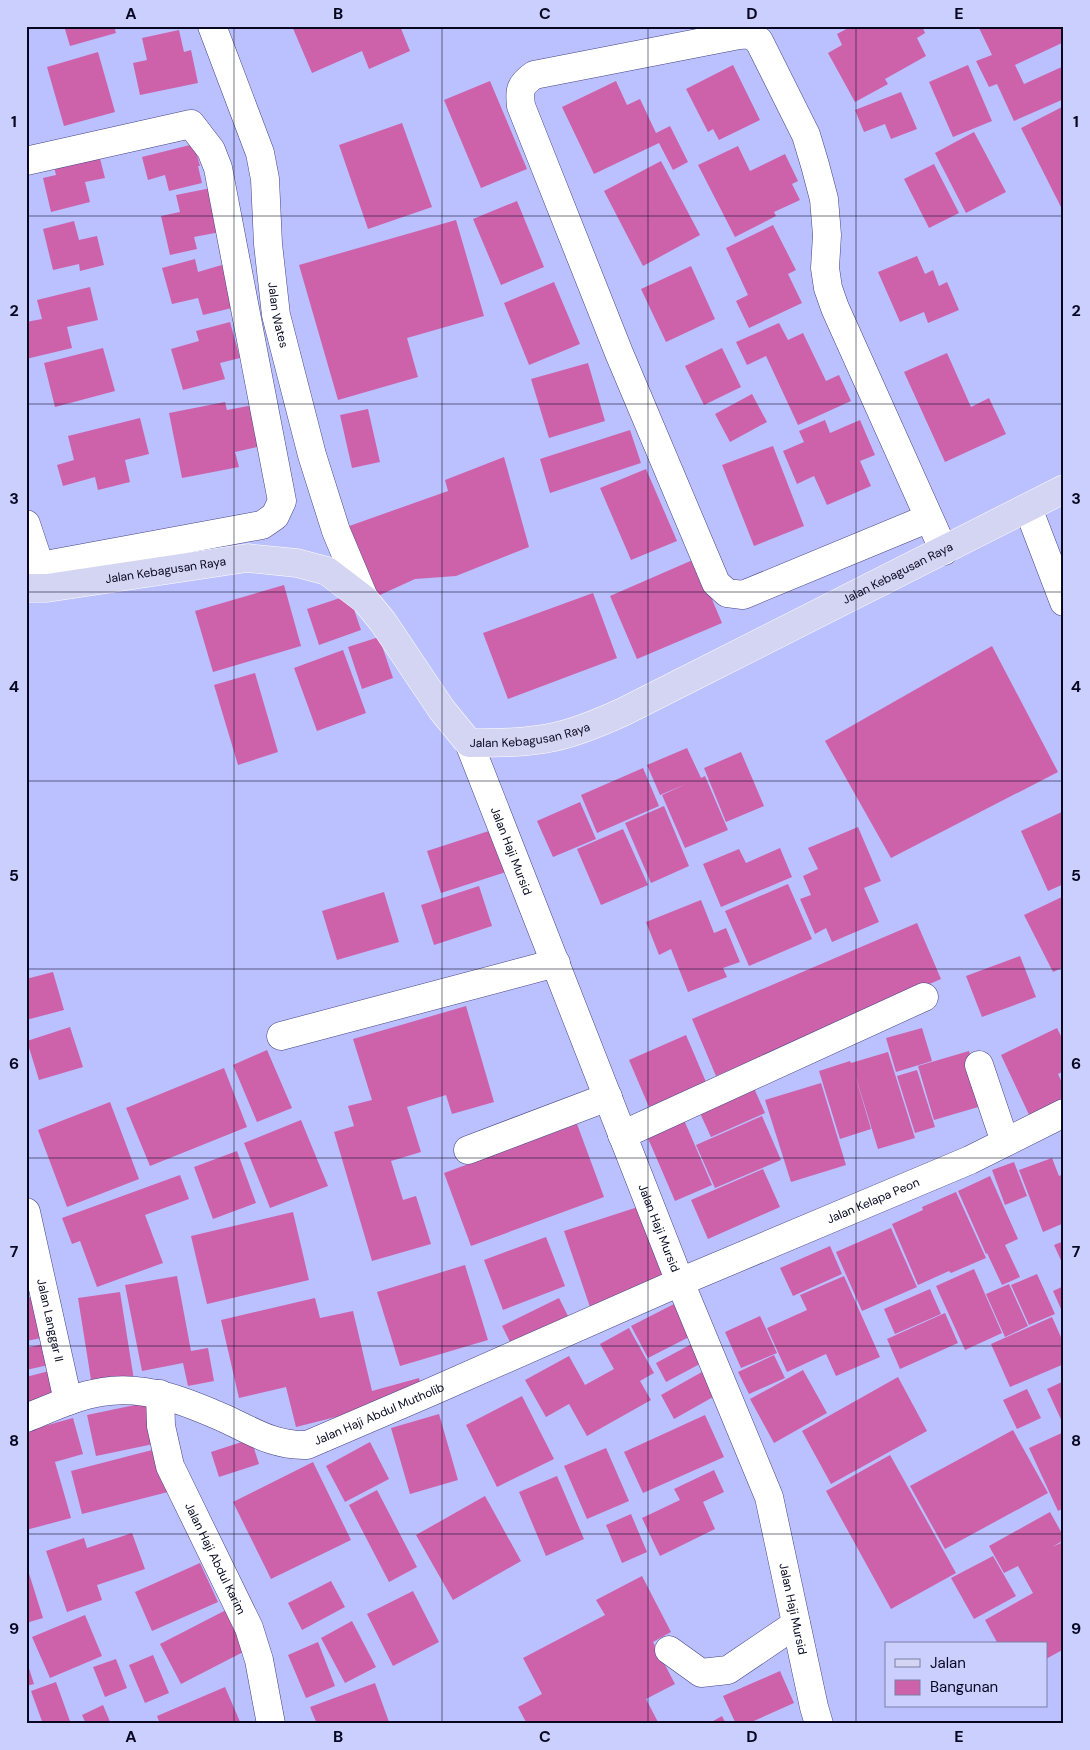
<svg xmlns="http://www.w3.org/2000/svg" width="1090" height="1750" viewBox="0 0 1090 1750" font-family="'DM Sans',sans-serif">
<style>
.building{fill:#cd62ab}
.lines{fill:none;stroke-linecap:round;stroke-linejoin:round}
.minor-casing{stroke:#444486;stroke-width:29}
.major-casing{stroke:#fff;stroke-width:29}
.minor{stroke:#fff;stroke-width:28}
.major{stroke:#d3d5f3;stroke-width:28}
.grid{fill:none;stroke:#080721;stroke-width:1;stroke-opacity:0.55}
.labels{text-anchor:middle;stroke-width:4;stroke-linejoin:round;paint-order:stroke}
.street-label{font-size:12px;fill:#080721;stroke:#cacffd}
.neatline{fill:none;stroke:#080721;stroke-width:2}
.grid-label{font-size:16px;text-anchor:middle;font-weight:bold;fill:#080721}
</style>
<rect width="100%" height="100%" fill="#bbc0fe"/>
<g class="building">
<path d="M64 26H114L116 33 70 46Z"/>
<path d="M292 26H400L410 51 369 69 362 51 312 73Z"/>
<path d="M852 26H922L925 33 917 38 926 56 885 79 888 84 855 102 828 53 842 45 837 34Z"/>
<path d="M983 26H1061L1064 32V42L1015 65 1024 84 1064 66V99L1014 121 997 84 989 87 976 61 992 55 979 28Z"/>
<path d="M179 30 184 52 191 50 198 83 140 95 133 63 147 60 142 38Z"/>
<path d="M98 52 115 112 64 126 47 67Z"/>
<path d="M733 65 760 120 719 140 713 129 708 132 686 89Z"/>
<path d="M968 65 992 121 953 137 929 82Z"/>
<path d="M490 81 527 169 481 188 444 100Z"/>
<path d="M616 81 627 105 640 99 656 133 670 126 688 162 673 170 659 143 594 174 562 107Z"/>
<path d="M901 92 917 129 891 139 885 124 864 132 855 110Z"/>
<path d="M1064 106V213L1021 128Z"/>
<path d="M402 123 432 207 368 229 339 145Z"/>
<path d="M974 132 1006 192 966 213 935 153Z"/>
<path d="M194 144 200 166H198L202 183 169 191 165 175 148 180 142 157Z"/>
<path d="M738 146 750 171 785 154 798 181 792 184 800 200 774 212 776 216 735 237 698 165Z"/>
<path d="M98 151 105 178 85 182 90 202 51 212 43 178 56 175 53 162Z"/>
<path d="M661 161 700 235 643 266 604 191Z"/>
<path d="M934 164 959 213 929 228 904 179Z"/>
<path d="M211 188 220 232 194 237 197 249 170 255 161 216 180 212 176 195Z"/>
<path d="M517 201 544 267 501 285 473 219Z"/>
<path d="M456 220 484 316 407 338 418 377 338 400 299 265Z"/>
<path d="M74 221 79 240 97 236 104 265 80 271 79 264 53 270 43 229Z"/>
<path d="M773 225 796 270 788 274 802 303 749 328 736 301 748 295 726 248Z"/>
<path d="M917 256 925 274 933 270 939 286 947 282 959 310 928 323 924 312 900 322 878 272Z"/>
<path d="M195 259 198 272 225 264 236 307 203 315 198 298 172 304 162 268Z"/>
<path d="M691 266 715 319 666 342 641 289Z"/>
<path d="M554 282 580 344 529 365 504 303Z"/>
<path d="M90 287 98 320 67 327 72 348 26 359V322L42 319 37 300Z"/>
<path d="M230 322 240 358 220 363 225 379 183 390 171 349 199 341 196 331Z"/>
<path d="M779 323 788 340 803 333 826 381 839 375 851 401 798 425 766 356 747 365 736 342Z"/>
<path d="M103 348 115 391 55 407 44 363Z"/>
<path d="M722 348 741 387 704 405 685 366Z"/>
<path d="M947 353 971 407 989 398 1006 434 945 462 904 372Z"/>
<path d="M588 363 605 421 549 438 531 379Z"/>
<path d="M752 394 767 422 730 442 715 414Z"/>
<path d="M225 402 227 410 258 404 266 445 235 452 239 467 182 478 169 413Z"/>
<path d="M368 409 380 462 352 468 340 415Z"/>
<path d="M140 418 149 454 125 460 130 482 98 490 95 477 63 486 57 465 74 460 68 436Z"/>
<path d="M825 420 830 433 860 420 875 455 860 461 871 486 827 505 814 476 797 484 783 451 804 442 799 431Z"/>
<path d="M630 430 641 463 550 493 540 459Z"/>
<path d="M773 446 804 526 754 546 722 465Z"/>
<path d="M504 457 529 547 456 576 415 579 369 600 338 530 448 491 445 480Z"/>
<path d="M646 469 677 541 631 560 600 488Z"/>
<path d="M695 559 722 623 637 659 610 596Z"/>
<path d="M284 585 301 646 213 672 195 611Z"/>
<path d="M593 593 617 658 508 699 483 633Z"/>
<path d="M349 595 361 630 319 645 307 609Z"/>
<path d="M379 637 393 678 362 689 348 647Z"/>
<path d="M992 646 1058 772 891 858 825 741Z"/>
<path d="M343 650 366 713 317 731 294 668Z"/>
<path d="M255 673 278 752 238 765 214 685Z"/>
<path d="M687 748 701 778 705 776 728 830 685 848 662 795 686 784 660 795 647 765Z"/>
<path d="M741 752 764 806 726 822 704 768Z"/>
<path d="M643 768 659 806 597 833 581 795Z"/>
<path d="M580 802 596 839 553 857 537 821Z"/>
<path d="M664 806 689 866 651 883 625 823Z"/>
<path d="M1064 811V884L1048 891 1021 831Z"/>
<path d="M858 827 881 881 864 888 879 922 832 942 826 928 815 934 800 899 811 895 803 876 818 869 808 848Z"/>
<path d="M495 829 509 871 441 893 427 851Z"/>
<path d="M623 829 648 885 601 905 577 849Z"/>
<path d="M780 848 792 877 721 907 703 864 739 849 746 863Z"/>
<path d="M788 884 812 939 749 966 725 911Z"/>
<path d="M479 886 492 926 434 945 421 905Z"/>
<path d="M384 892 399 942 337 960 322 911Z"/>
<path d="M1064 896V967L1053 972 1024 915Z"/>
<path d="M701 900 714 933 726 928 740 962 723 968 727 977 688 992 671 949 659 955 646 922Z"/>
<path d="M917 923 941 979 716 1076 692 1019Z"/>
<path d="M1020 956 1036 997 982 1017 966 976Z"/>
<path d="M53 972 64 1010 26 1020V979Z"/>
<path d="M466 1006 494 1102 452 1114 446 1095 407 1107 421 1152 391 1161 403 1200 416 1196 431 1244 372 1261 334 1132 354 1126 348 1106 372 1100 353 1039Z"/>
<path d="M70 1027 83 1067 39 1080 27 1041Z"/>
<path d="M922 1028 932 1061 896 1072 886 1038Z"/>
<path d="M1057 1028 1064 1042V1071L1058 1074 1064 1087V1104L1031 1119 1001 1055Z"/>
<path d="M686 1035 706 1082 649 1107 629 1060Z"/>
<path d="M267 1050 292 1108 257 1122 233 1065Z"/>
<path d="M969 1051 985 1105 934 1120 918 1066Z"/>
<path d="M888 1052 915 1138 878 1149 853 1068 871 1129 840 1139 819 1071 850 1061 851 1063Z"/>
<path d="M224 1068 247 1127 150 1166 126 1108Z"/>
<path d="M917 1070 935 1127 915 1133 897 1076Z"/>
<path d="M821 1083 846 1165 791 1182 765 1100Z"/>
<path d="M754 1088 765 1113 711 1137 699 1111Z"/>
<path d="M110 1102 139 1179 67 1207 38 1130Z"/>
<path d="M762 1116 781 1160 715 1188 696 1145Z"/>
<path d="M301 1120 328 1186 270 1208 244 1143Z"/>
<path d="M684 1120 712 1185 675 1201 647 1136Z"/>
<path d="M577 1124 604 1197 471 1246 444 1173Z"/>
<path d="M237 1151 256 1203 213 1219 194 1167Z"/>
<path d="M1052 1158 1059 1176 1064 1174V1223L1043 1232 1019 1170Z"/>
<path d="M1014 1162 1027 1196 1005 1205 992 1170Z"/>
<path d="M763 1169 780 1207 708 1239 691 1200Z"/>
<path d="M180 1175 189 1199 145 1215 163 1263 97 1287 80 1241 72 1244 62 1218Z"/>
<path d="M990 1176 1018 1239 1005 1245 1020 1277 1002 1285 987 1253 986 1254 958 1191Z"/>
<path d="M956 1192 986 1258 951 1273 949 1271 918 1285 892 1224 923 1210 922 1207Z"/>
<path d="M644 1205 670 1282 591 1310 564 1231Z"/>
<path d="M293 1212 309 1280 207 1304 191 1236Z"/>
<path d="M891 1228 917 1287 862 1311 836 1252Z"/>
<path d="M546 1237 565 1286 503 1310 484 1260Z"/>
<path d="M1064 1241V1267L1054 1245Z"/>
<path d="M830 1246 842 1274 793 1296 780 1268Z"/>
<path d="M465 1265 488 1340 400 1366 377 1292Z"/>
<path d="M974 1269 1002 1333 965 1350 936 1286Z"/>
<path d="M1037 1274 1055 1314 1029 1325 1011 1285Z"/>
<path d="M177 1276 191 1351 208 1348 214 1381 188 1386 183 1363 142 1371 125 1285Z"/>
<path d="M844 1276 880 1357 836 1376 826 1354 787 1372 767 1328 807 1310 800 1295Z"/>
<path d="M1009 1284 1028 1326 1005 1337 986 1294Z"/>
<path d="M1064 1286V1308L1061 1309 1053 1291Z"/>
<path d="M930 1289 941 1314 895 1334 884 1309Z"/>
<path d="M120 1292 134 1380 92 1386 78 1298Z"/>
<path d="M39 1295 47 1337 26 1341V1298Z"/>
<path d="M315 1298 320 1318 353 1311 372 1391 419 1378 423 1395 296 1427 286 1387 239 1398 221 1320Z"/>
<path d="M559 1298 568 1316 511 1344 502 1326Z"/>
<path d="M676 1303 693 1335 648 1358 631 1326Z"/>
<path d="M945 1313 958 1343 900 1369 887 1339Z"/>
<path d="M760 1316 777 1353 741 1368 725 1332Z"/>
<path d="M1052 1317 1064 1344V1364L1010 1387 991 1344Z"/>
<path d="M629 1328 654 1373 640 1381 651 1400 587 1436 569 1404 546 1417 525 1380 569 1356 585 1385 614 1369 600 1344Z"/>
<path d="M701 1339 711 1358 666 1382 656 1363Z"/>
<path d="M48 1343 53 1364 26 1370V1348Z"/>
<path d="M774 1355 785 1378 749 1394 738 1372Z"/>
<path d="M709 1368 722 1392 674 1419 661 1395Z"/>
<path d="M803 1370 827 1413 774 1443 750 1399Z"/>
<path d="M49 1371 56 1398 26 1405V1377Z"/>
<path d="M898 1377 927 1431 831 1484 802 1431Z"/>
<path d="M1064 1381V1426L1047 1389Z"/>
<path d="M1027 1389 1041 1418 1017 1429 1003 1400Z"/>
<path d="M522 1396 554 1459 497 1487 466 1425Z"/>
<path d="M154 1401 163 1442 96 1456 87 1415Z"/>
<path d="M439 1414 458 1480 410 1494 391 1428Z"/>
<path d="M705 1415 724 1457 643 1493 624 1452Z"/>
<path d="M73 1418 83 1454 55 1462 71 1518 26 1530V1431Z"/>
<path d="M1013 1430 1048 1493 945 1549 910 1486Z"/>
<path d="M1064 1432V1508L1058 1511 1029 1448Z"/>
<path d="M251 1439 259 1464 219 1477 211 1452Z"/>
<path d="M370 1442 389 1479 345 1502 326 1466Z"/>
<path d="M606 1448 629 1501 587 1519 564 1466Z"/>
<path d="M156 1449 168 1492 82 1514 71 1471Z"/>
<path d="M890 1455 956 1573 891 1609 826 1491Z"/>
<path d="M313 1462 351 1540 271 1579 233 1502Z"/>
<path d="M714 1470 724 1492 703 1502 715 1529 660 1556 642 1518 680 1500 674 1489Z"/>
<path d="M557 1476 584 1539 546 1556 519 1492Z"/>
<path d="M377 1490 417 1567 389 1582 349 1505Z"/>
<path d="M485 1496 521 1561 453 1600 416 1535Z"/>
<path d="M1050 1512 1064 1537V1540L1052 1547 1061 1543 1064 1548V1649L1046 1659V1644H998L985 1620 1033 1593 1018 1566 1004 1573 989 1546Z"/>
<path d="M631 1514 647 1552 622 1563 606 1525Z"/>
<path d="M132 1533 145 1569 97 1585 102 1600 67 1612 46 1551 84 1538 87 1548Z"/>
<path d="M993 1556 1016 1596 974 1619 951 1578Z"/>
<path d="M200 1563 218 1602 152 1631 135 1592Z"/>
<path d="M26 1564 43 1618 26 1623Z"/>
<path d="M642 1576 671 1632 653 1642 675 1684 646 1699 659 1724H527L518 1707 542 1694 523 1658 605 1615 596 1600Z"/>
<path d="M331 1581 345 1607 302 1630 288 1603Z"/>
<path d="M413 1591 439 1642 393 1666 367 1614Z"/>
<path d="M226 1610 247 1650 181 1684 160 1644Z"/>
<path d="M85 1615 102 1656 50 1678 32 1637Z"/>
<path d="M352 1621 376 1667 345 1683 321 1638Z"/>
<path d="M318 1642 335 1686 306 1698 288 1655Z"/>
<path d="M153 1655 169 1693 145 1703 129 1665Z"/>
<path d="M26 1659 34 1684 26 1686Z"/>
<path d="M116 1659 127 1688 105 1697 93 1667Z"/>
<path d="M780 1671 794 1703 747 1724H736L723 1696Z"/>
<path d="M56 1682 71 1724H43L31 1691Z"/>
<path d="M375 1683 389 1722 384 1724H317L310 1707Z"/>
<path d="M225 1687 241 1724H160L157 1716Z"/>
<path d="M103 1705 111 1724H86L82 1715Z"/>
<path d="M722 1716 726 1724H708Z"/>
</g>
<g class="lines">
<defs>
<g id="minor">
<path id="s1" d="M212 26 260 153 265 179 268 244 276 315 312 455 336 531 365 600"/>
<path d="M26 161 191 124 211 150 218 168 282 501 275 516 262 525 40 566"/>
<path d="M1028 508 1064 602"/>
<path d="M929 518 743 595 727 593 716 583 619 353 521 106C519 90 520 85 534 75L739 35C748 34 752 35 759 41L806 135 815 165 824 199 827 235 825 268 828 288 835 308 944 551"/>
<path d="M26 524 46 584"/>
<path id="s2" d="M469 743 680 1282 769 1497 814 1707 819 1724"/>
<path d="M281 1036 556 963"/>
<path d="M979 1065 1005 1142"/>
<path d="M622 1135 924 997"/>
<path d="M468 1150 608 1097"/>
<path id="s3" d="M26 1212 68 1401"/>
<path id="s4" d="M160 1394 161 1426 170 1466 249 1628 259 1660 271 1724"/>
<path id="s5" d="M26 1418C51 1408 76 1396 102 1392 145 1384 190 1403 228 1420 255 1433 276 1446 307 1445L433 1391 680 1282 970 1160 1064 1113"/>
<path d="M669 1650 701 1673 728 1670 796 1624"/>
</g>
<g id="major">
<path id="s6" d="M26 588H47L247 558 297 563 327 571 365 600 383 622 442 710 469 743C497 743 526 743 554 737 578 732 601 722 623 712L1064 489"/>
</g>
</defs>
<use href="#minor" class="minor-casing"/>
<use href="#major" class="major-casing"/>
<use href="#minor" class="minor"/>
<use href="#major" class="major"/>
</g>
<path class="grid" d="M234 26V1724M442 26V1724M648 26V1724M856 26V1724M26 216H1064M26 404H1064M26 592H1064M26 781H1064M26 969H1064M26 1158H1064M26 1346H1064M26 1534H1064"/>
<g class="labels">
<g class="street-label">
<text dy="4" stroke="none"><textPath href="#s1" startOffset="299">Jalan Wates</textPath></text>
<text dy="4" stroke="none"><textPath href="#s6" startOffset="141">Jalan Kebagusan Raya</textPath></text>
<text dy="4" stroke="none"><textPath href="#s6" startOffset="996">Jalan Kebagusan Raya</textPath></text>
<text dy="4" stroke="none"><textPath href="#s6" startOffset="591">Jalan Kebagusan Raya</textPath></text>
<text dy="4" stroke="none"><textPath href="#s2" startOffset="116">Jalan Haji Mursid</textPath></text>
<text dy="4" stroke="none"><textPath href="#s5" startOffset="912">Jalan Kelapa Peon</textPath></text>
<text dy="4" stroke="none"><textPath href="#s2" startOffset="521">Jalan Haji Mursid</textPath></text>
<text dy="4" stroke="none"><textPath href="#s3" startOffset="111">Jalan Langgar II</textPath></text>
<text dy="4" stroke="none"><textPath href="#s5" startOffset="374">Jalan Haji Abdul Mutholib</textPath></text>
<text dy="4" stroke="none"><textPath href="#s4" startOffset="176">Jalan Haji Abdul Karim</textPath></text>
<text dy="4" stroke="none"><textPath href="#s2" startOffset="926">Jalan Haji Mursid</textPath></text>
</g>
</g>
<rect width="1090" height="1750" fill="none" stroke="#cacffd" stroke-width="55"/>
<rect x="885" y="1642" width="162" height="65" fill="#cacffd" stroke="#7c7fa5"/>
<rect x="895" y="1659" width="25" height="8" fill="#d3d5f3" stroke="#7c7fa5"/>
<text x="930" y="1668" font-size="15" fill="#080721">Jalan</text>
<rect x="895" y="1680" width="25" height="15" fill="#cd62ab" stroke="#7c7fa5"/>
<text x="930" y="1692" font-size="15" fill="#080721">Bangunan</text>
<rect x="28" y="28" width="1034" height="1694" class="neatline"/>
<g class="grid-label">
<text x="131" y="19">A</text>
<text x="338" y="19">B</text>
<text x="545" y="19">C</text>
<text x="752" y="19">D</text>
<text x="959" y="19">E</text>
<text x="14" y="127">1</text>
<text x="1076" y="127">1</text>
<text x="14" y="316">2</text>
<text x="1076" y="316">2</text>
<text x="14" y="504">3</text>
<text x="1076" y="504">3</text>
<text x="14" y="692">4</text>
<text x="1076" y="692">4</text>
<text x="14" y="881">5</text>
<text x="1076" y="881">5</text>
<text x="14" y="1069">6</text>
<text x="1076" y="1069">6</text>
<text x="14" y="1257">7</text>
<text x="1076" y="1257">7</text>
<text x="14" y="1446">8</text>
<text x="1076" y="1446">8</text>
<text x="14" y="1634">9</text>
<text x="1076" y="1634">9</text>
<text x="131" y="1742">A</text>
<text x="338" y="1742">B</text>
<text x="545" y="1742">C</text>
<text x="752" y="1742">D</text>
<text x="959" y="1742">E</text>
</g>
</svg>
